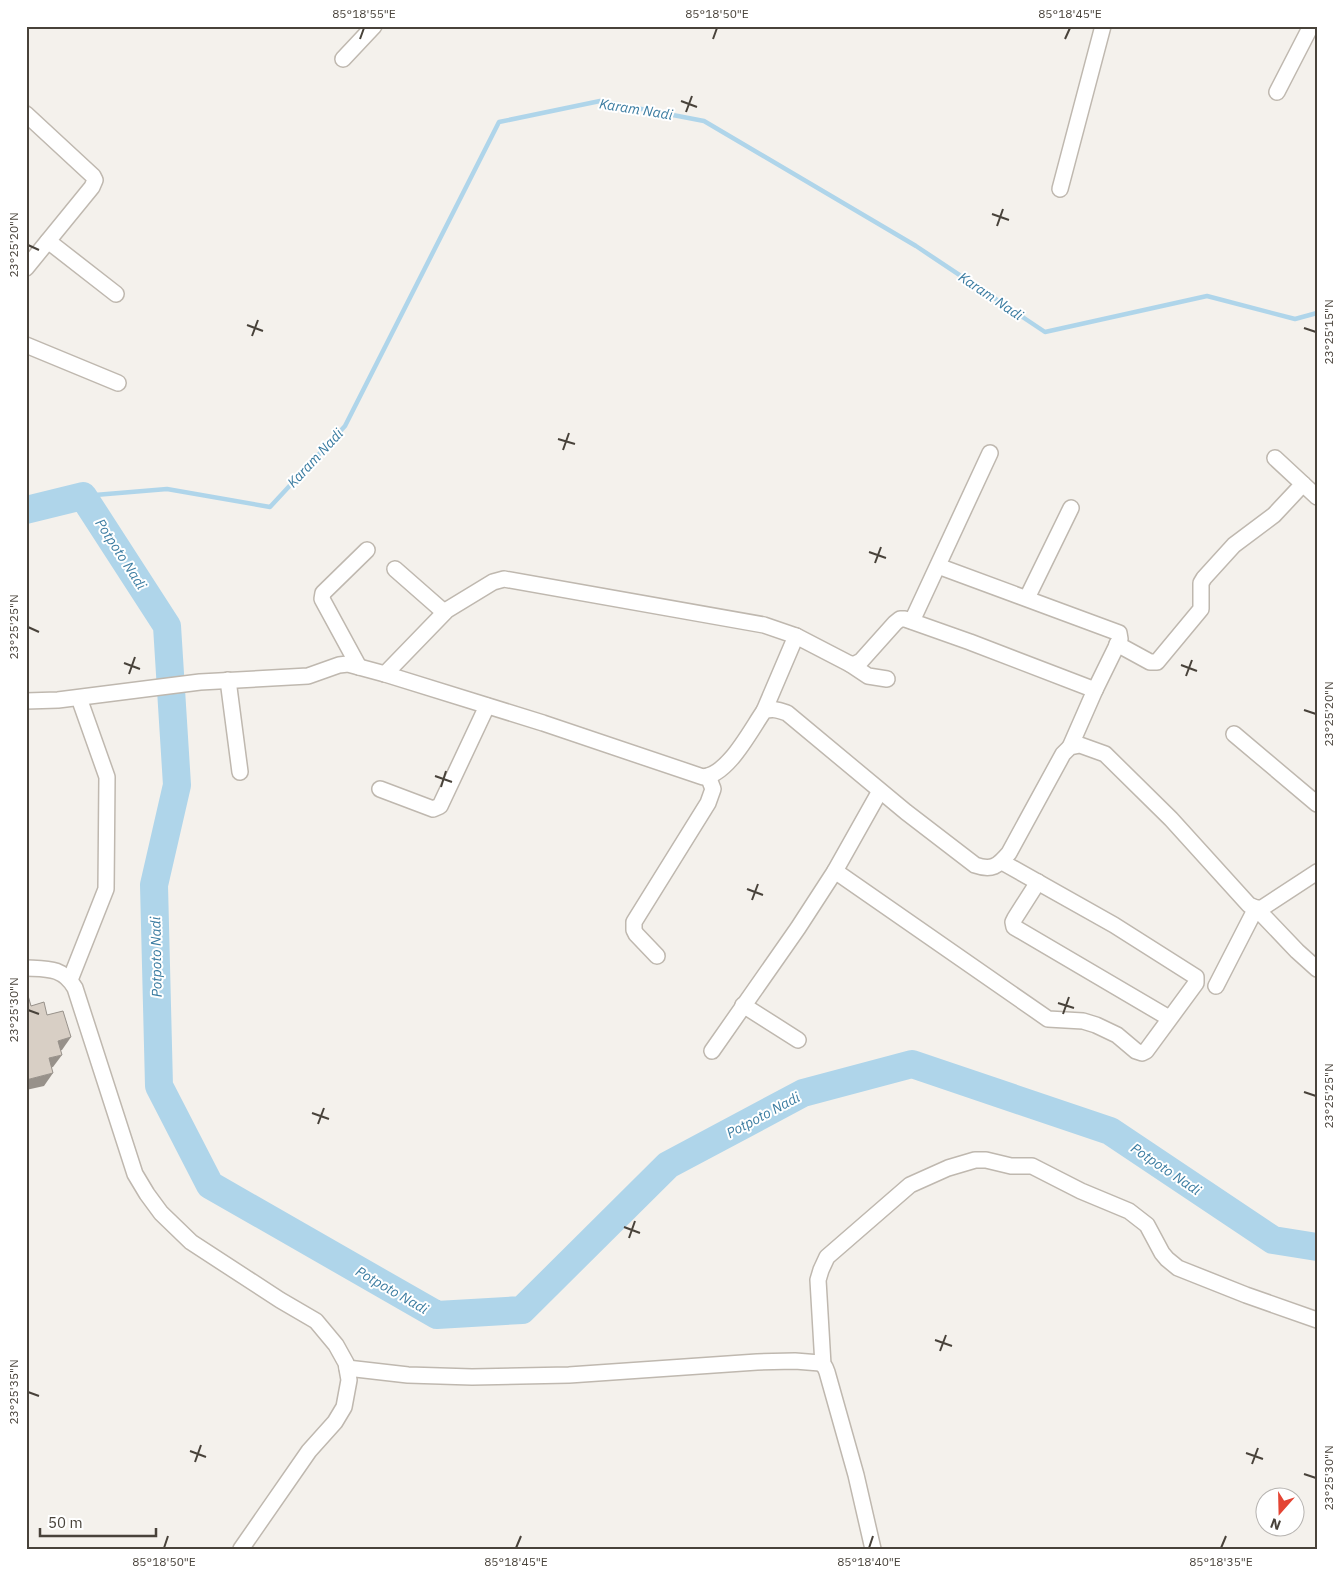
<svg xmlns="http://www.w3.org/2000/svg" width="1343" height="1575" viewBox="0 0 1343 1575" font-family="'IBM Plex Sans',sans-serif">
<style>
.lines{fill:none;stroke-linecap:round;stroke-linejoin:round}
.stream{stroke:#afd5ea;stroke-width:4.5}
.river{stroke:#afd5ea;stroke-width:28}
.minor-casing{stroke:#bfb8af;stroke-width:18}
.minor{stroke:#fff;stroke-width:15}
.shaded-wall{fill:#97918a}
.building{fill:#d8cfc5;stroke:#97918a}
.ticks{fill:none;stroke:#48423a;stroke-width:2}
.labels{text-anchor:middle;stroke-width:4;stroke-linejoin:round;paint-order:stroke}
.water-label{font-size:14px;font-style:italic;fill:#3b7ca1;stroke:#fff}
.neatline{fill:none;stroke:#48423a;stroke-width:2}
.ticks-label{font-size:12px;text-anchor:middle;fill:#48423a}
</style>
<rect width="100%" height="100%" fill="#f4f1ec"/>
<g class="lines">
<path class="stream" d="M83 496 167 489 270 507 345 426 499 122 600 101 704 121 916 246 1045 332 1207 296 1295 319 1317 313"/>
<path class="river" d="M26 510 83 496 167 626 177 785 154 885 159 1086 210 1185 437 1315 522 1310 668 1165 803 1093 912 1064 1110 1131 1273 1240 1317 1247"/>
<defs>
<g id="minor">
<path d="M343 59 374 26"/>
<path d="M1277 92 1311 26"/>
<path d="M26 114 93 176 95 180 92 187 26 268"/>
<path d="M1060 189 1103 26"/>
<path d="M48 241 116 294"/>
<path d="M26 345 118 383"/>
<path d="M1275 458 1317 497"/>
<path d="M938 566 1119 633 1120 639 1095 690 1070 747"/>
<path d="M395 569 444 612"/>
<path d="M1027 598 1071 508"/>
<path d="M912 621 990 453"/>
<path d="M1117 644 1150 662H1157L1201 609V583L1204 578 1234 545 1274 515 1303 484"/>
<path d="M850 664 868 676 887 679"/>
<path d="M359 667 322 599 323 593 367 550"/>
<path d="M385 674 447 610 493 582 504 579 764 625 796 636 850 664H855L861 661 895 623 900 619H905L970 642 1095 690"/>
<path d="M228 680 240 772"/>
<path d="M26 701 58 700 200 682 308 676 339 665 348 664 385 674 543 723 703 777C728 775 750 731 764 711 773 708 778 710 787 713L906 812 975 865C992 871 998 866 1009 853L1063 754 1070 747 1080 745 1105 754 1171 819 1249 905 1256 908H1262L1317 872"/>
<path d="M764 711 796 636"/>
<path d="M1234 734 1317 804"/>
<path d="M380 789 433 809 440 806 487 706"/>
<path d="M835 871 1048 1019 1083 1021 1096 1025 1117 1035 1136 1051 1142 1053 1146 1051 1196 983V977L1114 925 1002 862"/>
<path d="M1038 882 1015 918 1013 922 1014 927 1169 1018"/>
<path d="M657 956 636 934 634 930V922L708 803 713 789 708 776"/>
<path d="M26 968C47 969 63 967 75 988L135 1174 147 1194 161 1213 191 1242 280 1300 316 1321 336 1345 346 1363 349 1380 344 1407 335 1422 309 1451 241 1549"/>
<path d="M70 980 106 889 107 777 79 698"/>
<path d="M1216 986 1256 908 1297 951 1317 969"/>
<path d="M743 1005 798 1040"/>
<path d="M712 1051 798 928 835 871 880 791"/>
<path d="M823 1365 818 1280 821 1270 827 1257 910 1185 948 1168 975 1160H986L1011 1166H1032L1081 1191 1129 1211 1147 1225 1162 1253 1167 1259 1178 1268 1246 1295 1317 1320"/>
<path d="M347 1368 408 1375 472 1377 569 1375 757 1362 795 1361 820 1363 825 1367 827 1372 856 1475 873 1549"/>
</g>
</defs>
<use href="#minor" class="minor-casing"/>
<use href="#minor" class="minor"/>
</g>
<g class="shaded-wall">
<path d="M71 1037 62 1050 49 1053 58 1041Z"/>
<path d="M62 1055 53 1067 40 1071 49 1058Z"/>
<path d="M53 1073 44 1086 26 1090V1080Z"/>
</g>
<path class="building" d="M26 992H27L31 1006 44 1002 47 1015 63 1011 71 1037 58 1041 62 1055 49 1058 53 1073 26 1080Z"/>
<path class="ticks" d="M360 39 364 28M713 39 717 28M1065 39 1070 28M681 101 697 107M686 112 692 96M992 214 1009 220M997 226 1003 209M28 245 39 250M247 325 263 331M1304 328 1316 332M252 336 258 320M558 439 575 444M563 450 569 433M869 552 886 558M875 563 881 547M28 627 39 632M124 663 140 669M1181 665 1197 671M129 674 135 657M1186 676 1192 660M1304 710 1316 714M435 776 452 782M441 787 446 771M747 889 763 895M752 900 758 884M1058 1003 1074 1008M28 1010 39 1014M1063 1014 1069 997M1304 1092 1316 1096M312 1113 329 1119M318 1124 324 1108M624 1227 640 1233M629 1238 635 1221M935 1340 952 1346M940 1351 946 1335M28 1392 39 1396M190 1451 206 1457M1246 1453 1263 1459M195 1462 201 1445M1252 1464 1258 1448M1304 1474 1316 1478M164 1548 168 1536M516 1548 521 1536M869 1548 873 1536M1221 1548 1226 1536"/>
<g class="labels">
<g class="water-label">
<text transform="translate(636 109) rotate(9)" y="5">Karam Nadi</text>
<text transform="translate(991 296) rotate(34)" y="5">Karam Nadi</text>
<text transform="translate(315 458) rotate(-47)" y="5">Karam Nadi</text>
<text transform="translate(121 554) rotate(57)" y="5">Potpoto Nadi</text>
<text transform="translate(156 957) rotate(-91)" y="5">Potpoto Nadi</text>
<text transform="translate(763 1115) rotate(-28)" y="5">Potpoto Nadi</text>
<text transform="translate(1166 1169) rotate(34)" y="5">Potpoto Nadi</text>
<text transform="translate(392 1290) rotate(30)" y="5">Potpoto Nadi</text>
</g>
</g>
<rect width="1343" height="1575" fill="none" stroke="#ffffff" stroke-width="55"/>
<g transform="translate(1280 1512) rotate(200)"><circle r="24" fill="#ffffff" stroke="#b6b3b0"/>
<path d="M0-4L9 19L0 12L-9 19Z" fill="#e44433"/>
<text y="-8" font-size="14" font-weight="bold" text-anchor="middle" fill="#48423a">N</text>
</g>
<path d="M40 1528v8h116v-8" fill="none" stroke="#48423a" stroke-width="2.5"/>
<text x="48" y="1528" font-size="15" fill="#48423a" stroke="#ffffff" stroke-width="4" paint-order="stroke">50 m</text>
<rect x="28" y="28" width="1288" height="1520" class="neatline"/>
<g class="ticks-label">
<text x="364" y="18">85°18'55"E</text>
<text x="717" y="18">85°18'50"E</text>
<text x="1070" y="18">85°18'45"E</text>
<text transform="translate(14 245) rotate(-90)" y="4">23°25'20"N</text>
<text transform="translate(1329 332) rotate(-90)" y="4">23°25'15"N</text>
<text transform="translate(14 627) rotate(-90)" y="4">23°25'25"N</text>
<text transform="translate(1329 714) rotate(-90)" y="4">23°25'20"N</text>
<text transform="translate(14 1010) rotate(-90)" y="4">23°25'30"N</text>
<text transform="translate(1329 1096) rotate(-90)" y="4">23°25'25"N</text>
<text transform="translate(14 1392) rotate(-90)" y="4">23°25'35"N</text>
<text transform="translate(1329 1478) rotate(-90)" y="4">23°25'30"N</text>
<text x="164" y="1566">85°18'50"E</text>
<text x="516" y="1566">85°18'45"E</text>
<text x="869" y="1566">85°18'40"E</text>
<text x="1221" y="1566">85°18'35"E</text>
</g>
</svg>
